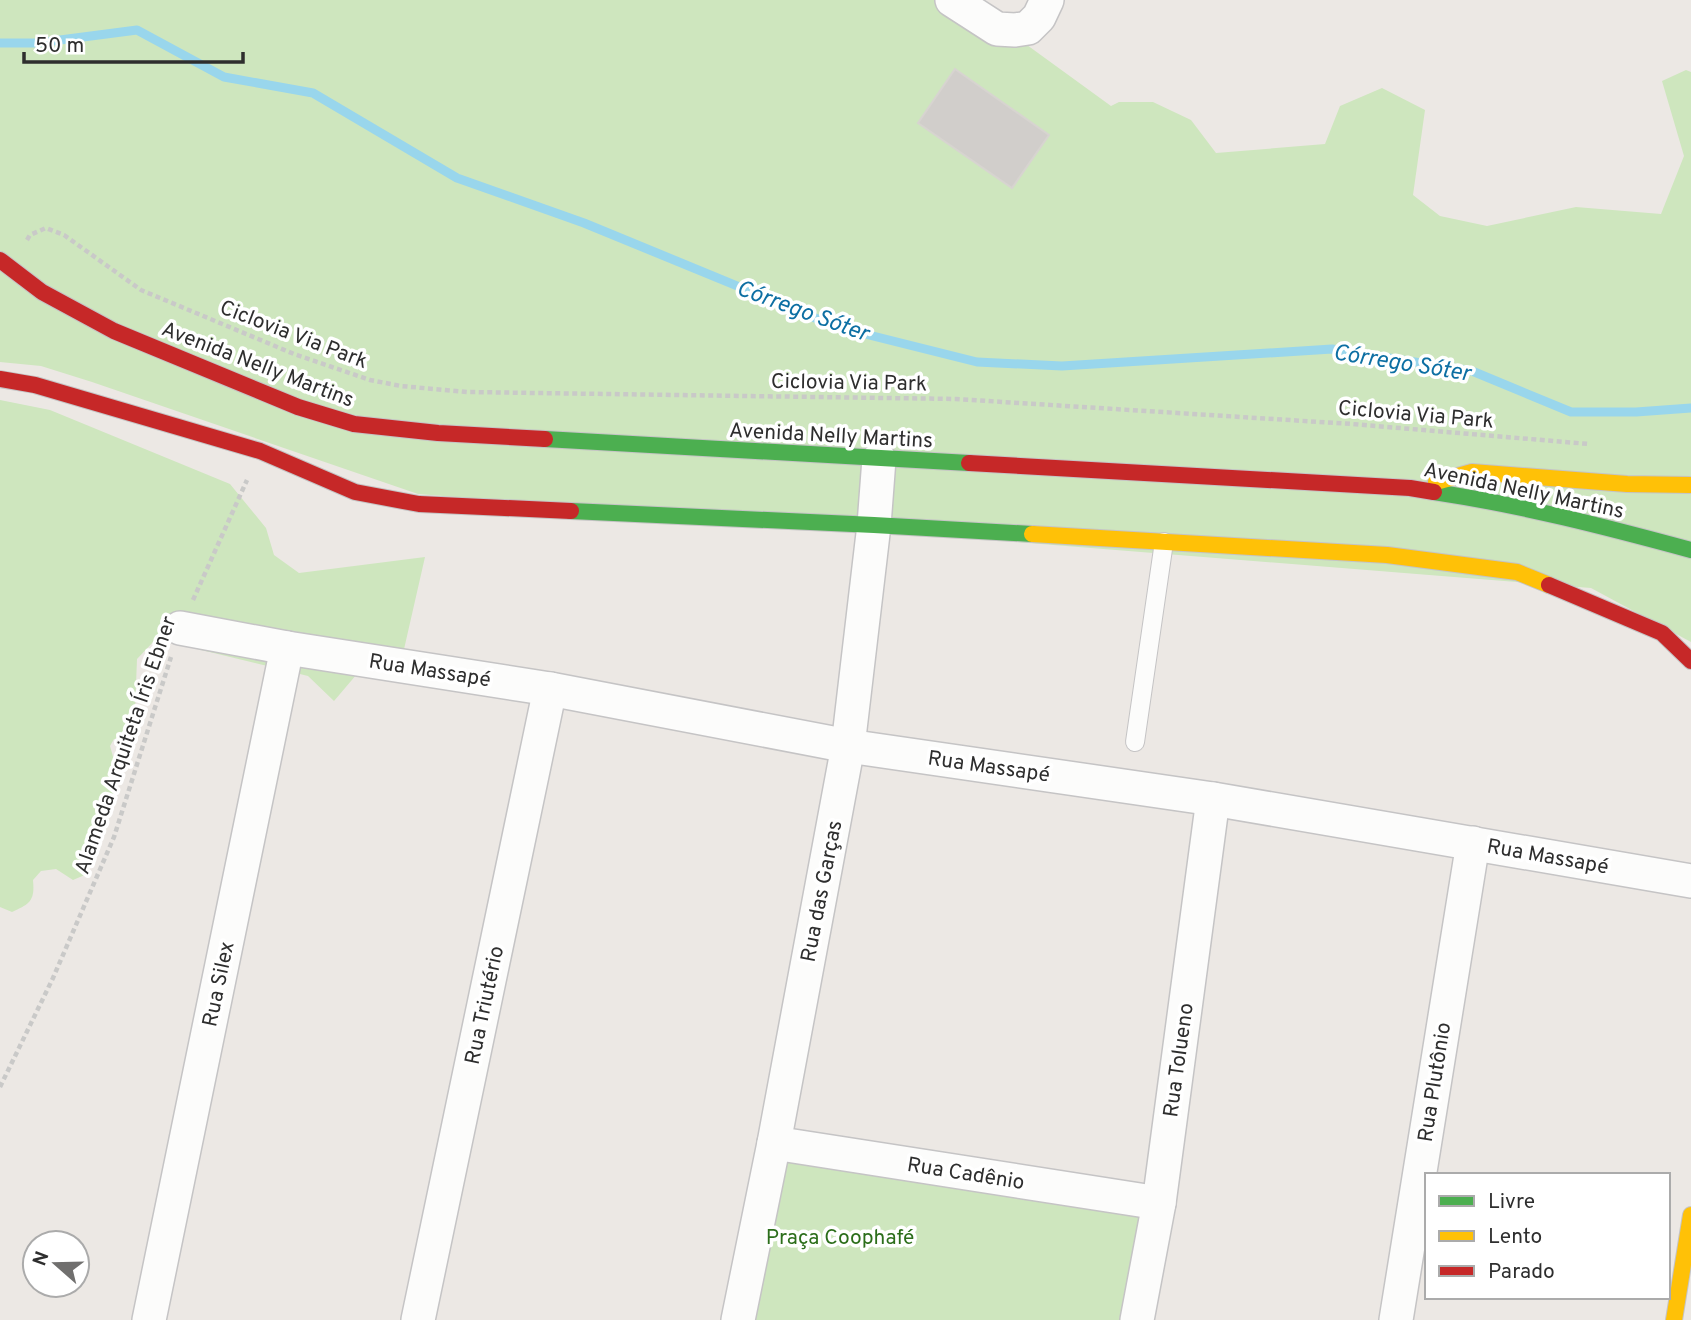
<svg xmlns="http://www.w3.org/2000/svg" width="1691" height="1320" viewBox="0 0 1691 1320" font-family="Overpass,sans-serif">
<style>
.green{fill:#cee6be}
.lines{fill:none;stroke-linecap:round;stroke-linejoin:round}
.stream{stroke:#99d6ec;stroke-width:9}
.building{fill:#d1cecb;stroke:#d7d4d0;stroke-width:2}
.lane-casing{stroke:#c5c4c5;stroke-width:20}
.street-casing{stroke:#c5c4c5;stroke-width:36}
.fast-casing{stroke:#c5c4c5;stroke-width:18}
.slow-casing{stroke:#c5c4c5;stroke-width:18}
.jam-casing{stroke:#c5c4c5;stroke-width:18}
.path{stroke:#c9c9c8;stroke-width:4.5;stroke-dasharray:5 3.5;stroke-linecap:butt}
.lane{stroke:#fcfcfb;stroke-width:18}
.street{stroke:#fcfcfb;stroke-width:33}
.fast{stroke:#4caf50;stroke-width:16}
.slow{stroke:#ffc107;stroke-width:16}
.jam{stroke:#c62828;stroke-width:16}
.labels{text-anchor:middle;stroke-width:7;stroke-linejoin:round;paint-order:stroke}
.street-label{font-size:21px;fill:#2e2e2e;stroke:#fff}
.park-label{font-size:21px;fill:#2c6e1b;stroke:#fff}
.water-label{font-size:23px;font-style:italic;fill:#0d6fa3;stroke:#fff}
</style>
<rect width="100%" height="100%" fill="#ece8e4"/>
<g class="green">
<path d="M0 0H965L1111 106 1119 102H1153L1191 120 1216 153 1325 144 1340 106 1382 88 1425 110 1413 195 1440 216 1487 226 1576 207 1661 214 1684 156 1662 81 1686 70 1691 72V642L1591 588 418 494 92 382 41 366 0 362Z"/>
<path d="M0 400 50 410 230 484 266 528 274 555 299 573 425 557 397 680 357 674 334 701 308 676 156 639 137 659 134 736 114 739 110 746 118 774 107 826 87 874 73 880 56 869 41 871 33 880C35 901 30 904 12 912L0 907Z"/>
<path d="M774 1143 1159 1203 1137 1320H738Z"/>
</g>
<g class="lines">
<path class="stream" d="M0 43H37L137 30 224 77 313 93 457 178 584 223 837 327 977 362 1062 366 1332 349 1472 371 1571 412H1636L1691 408"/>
</g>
<path class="building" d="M955 69 1049 135 1012 188 918 123Z"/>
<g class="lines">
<defs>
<path id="lane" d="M1135 742 1164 542"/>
<g id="street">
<path d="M952 0 997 29 1015 30 1028 28 1039 17 1047 0"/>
<path d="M180 628 287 648 550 689 848 746 1213 799 1691 881"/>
<path d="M774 1143 1159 1203"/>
<path d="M149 1320 287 648"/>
<path d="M418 1320 550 689"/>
<path d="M738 1320 774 1143 848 746 874 525 879 459"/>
<path d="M1137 1320 1159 1203 1213 799"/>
<path d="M1396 1320 1473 843"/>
</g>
<g id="fast">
<path d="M545 439 969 463"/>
<path d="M1434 492C1521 505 1606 527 1691 550"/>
<path d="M571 511 874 525 1032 534"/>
</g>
<g id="slow">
<path d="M1436 482 1472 472 1627 484 1691 485"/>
<path d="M1032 534 1387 555 1517 572 1549 585"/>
<path d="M1674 1320 1691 1215"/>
</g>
<g id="jam">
<path d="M0 260 42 292 114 331 298 407 354 424 438 433 545 439"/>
<path d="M0 379 35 385 260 451 355 492 419 504 571 511"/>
<path d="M969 463 1410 488 1434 492"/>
<path d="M1549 585 1662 633 1691 661"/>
</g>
</defs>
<use href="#lane" class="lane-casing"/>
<use href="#street" class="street-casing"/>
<use href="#fast" class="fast-casing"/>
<use href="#slow" class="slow-casing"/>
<use href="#jam" class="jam-casing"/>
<g class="path">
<path d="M27 240 30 235 46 228 64 235 141 290 294 354 370 380 401 386 467 392 956 399 1352 424 1589 444"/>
<path d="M193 600 247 480"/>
<path d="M0 1087 53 978 114 837 171 657"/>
</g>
<use href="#lane" class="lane"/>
<use href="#street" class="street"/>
<use href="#fast" class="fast"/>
<use href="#slow" class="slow"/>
<use href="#jam" class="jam"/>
</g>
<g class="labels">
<g class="street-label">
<text transform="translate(294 334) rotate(21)" y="7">Ciclovia Via Park</text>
<text transform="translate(258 364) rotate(21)" y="7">Avenida Nelly Martins</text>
<text transform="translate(849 382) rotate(1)" y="7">Ciclovia Via Park</text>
<text transform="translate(1416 414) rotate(5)" y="7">Ciclovia Via Park</text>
<text transform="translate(831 435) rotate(3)" y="7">Avenida Nelly Martins</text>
<text transform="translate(1524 490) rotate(12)" y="7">Avenida Nelly Martins</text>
<text transform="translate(430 670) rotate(9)" y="7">Rua Massapé</text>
<text transform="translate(125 745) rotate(-71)" y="7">Alameda Arquiteta Íris Ebner</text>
<text transform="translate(989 766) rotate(8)" y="7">Rua Massapé</text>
<text transform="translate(1548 856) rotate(10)" y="7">Rua Massapé</text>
<text transform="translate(821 891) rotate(-79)" y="7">Rua das Garças</text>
<text transform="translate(218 984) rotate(-78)" y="7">Rua Silex</text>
<text transform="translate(484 1005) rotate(-78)" y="7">Rua Triutério</text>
<text transform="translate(1178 1060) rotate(-82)" y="7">Rua Tolueno</text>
<text transform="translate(1434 1082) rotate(-81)" y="7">Rua Plutônio</text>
<text transform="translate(966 1173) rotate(9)" y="7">Rua Cadênio</text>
</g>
<g class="park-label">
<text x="840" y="1244">Praça Coophafé</text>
</g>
<g class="water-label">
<text transform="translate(803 310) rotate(20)" y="8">Córrego Sóter</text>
<text transform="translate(1402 362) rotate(9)" y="8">Córrego Sóter</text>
</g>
</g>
<rect x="1425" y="1173" width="245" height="126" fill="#ffffff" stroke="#ababab" stroke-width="2"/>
<rect x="1439" y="1196" width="35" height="10" fill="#4caf50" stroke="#ababab" stroke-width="2"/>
<text x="1488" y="1208" font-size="21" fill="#2e2e2e">Livre</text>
<rect x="1439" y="1231" width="35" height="10" fill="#ffc107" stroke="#ababab" stroke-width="2"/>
<text x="1488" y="1243" font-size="21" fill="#2e2e2e">Lento</text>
<rect x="1439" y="1266" width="35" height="10" fill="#c62828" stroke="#ababab" stroke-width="2"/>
<text x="1488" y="1278" font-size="21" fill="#2e2e2e">Parado</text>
<g transform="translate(56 1264) rotate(290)"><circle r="33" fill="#ffffff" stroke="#ababab" stroke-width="2"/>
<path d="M0-5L12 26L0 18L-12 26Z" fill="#706f6e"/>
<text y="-10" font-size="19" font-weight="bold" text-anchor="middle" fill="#2e2e2e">N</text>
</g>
<path d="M24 52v10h219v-10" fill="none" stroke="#2e2e2e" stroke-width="3.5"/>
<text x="35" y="52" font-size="21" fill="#2e2e2e" stroke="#ffffff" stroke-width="5" paint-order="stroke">50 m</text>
</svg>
